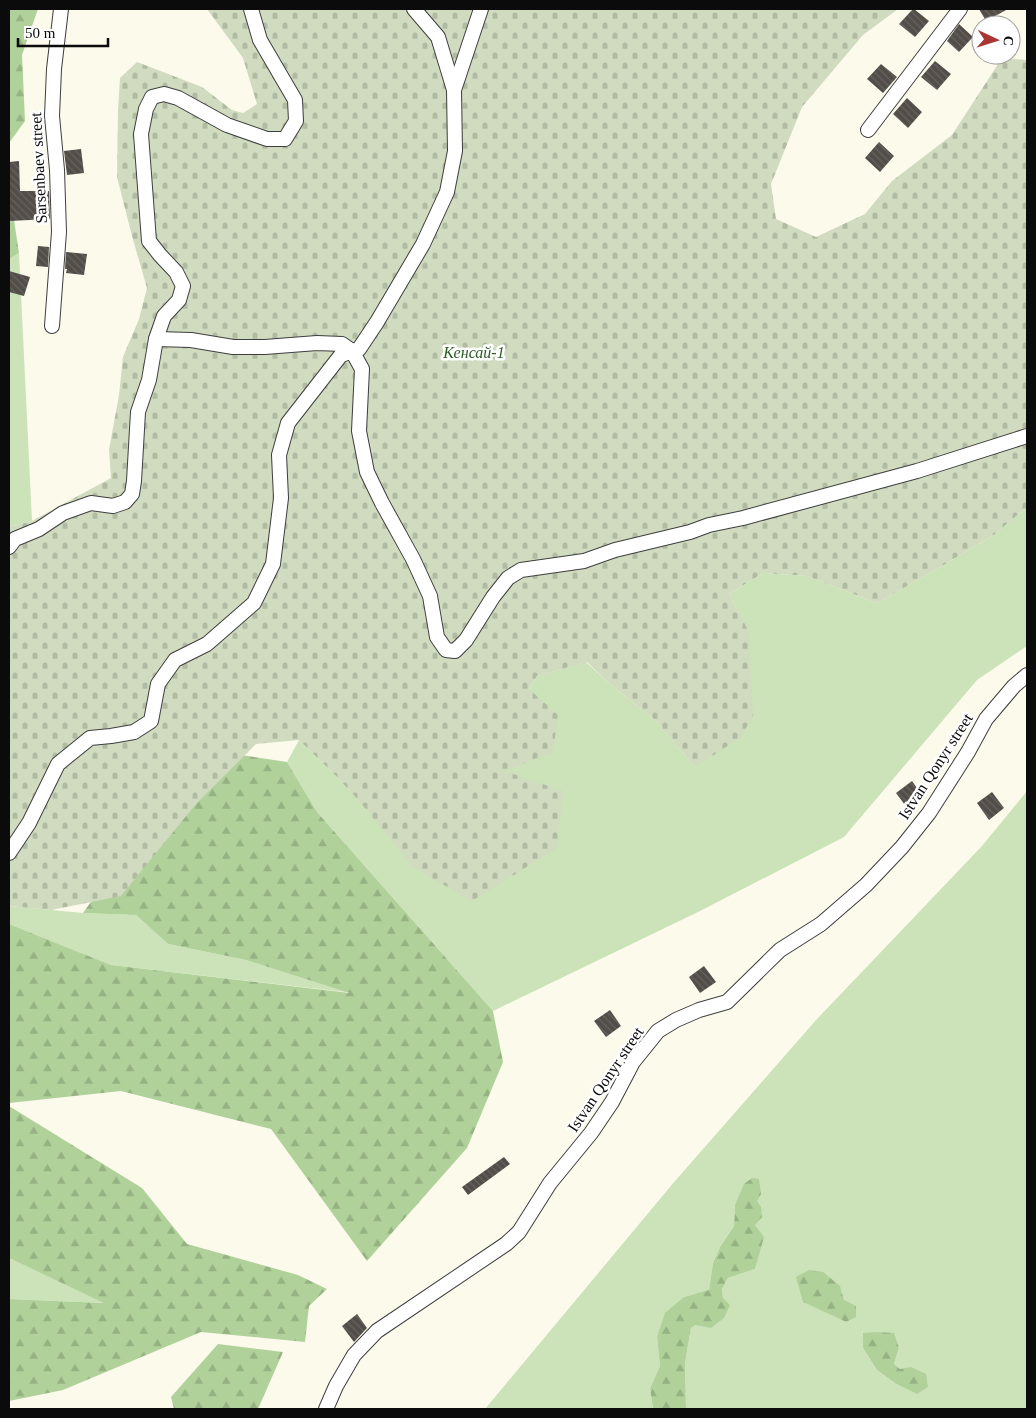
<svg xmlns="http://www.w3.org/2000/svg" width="1036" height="1418" viewBox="0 0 1036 1418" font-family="Georgia,serif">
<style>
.green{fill:#cce2b9;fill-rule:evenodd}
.forest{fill:url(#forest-firs)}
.cemetery{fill:url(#cemetery-stones)}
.building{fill:url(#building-back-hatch)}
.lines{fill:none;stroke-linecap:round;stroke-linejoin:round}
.minor-casing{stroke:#3e3e3e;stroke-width:16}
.minor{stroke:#fff;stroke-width:14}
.labels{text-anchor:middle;stroke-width:5;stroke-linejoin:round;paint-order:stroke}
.street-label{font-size:16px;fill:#0b0b0b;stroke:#fff}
.park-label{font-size:16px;font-style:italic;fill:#2c5924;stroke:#fff}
</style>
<defs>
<pattern id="forest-firs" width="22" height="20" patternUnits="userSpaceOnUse" patternTransform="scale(1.25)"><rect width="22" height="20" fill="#b0d19a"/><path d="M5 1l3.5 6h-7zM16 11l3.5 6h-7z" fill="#96b283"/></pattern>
<pattern id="cemetery-stones" width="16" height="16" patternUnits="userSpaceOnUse" patternTransform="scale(1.25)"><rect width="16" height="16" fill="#d0dbbf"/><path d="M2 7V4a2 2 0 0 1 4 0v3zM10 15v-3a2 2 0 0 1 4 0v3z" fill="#b1bba3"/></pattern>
<pattern id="building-back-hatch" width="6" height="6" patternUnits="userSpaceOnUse" patternTransform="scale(1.25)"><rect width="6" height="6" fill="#524d48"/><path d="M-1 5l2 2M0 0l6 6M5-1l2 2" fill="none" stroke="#66625e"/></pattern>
</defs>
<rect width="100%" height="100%" fill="#fcfaeb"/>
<g class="green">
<path d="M19 253 32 521 9 527V259Z"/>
<path d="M1027 507V646L977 680 844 837 700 911 493 1011 317 812 287 762 299 740 336 776 359 801 503 771 529 689 537 676 586 662 609 683 657 722 695 767 749 633 729 594 763 573 807 576 877 603 937 569 995 534Z"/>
<path d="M1027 791V1409H686L685 1363 691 1328 723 1298 722 1289 728 1278 755 1269 763 1237 735 1205 734 1226 720 1247 713 1263 709 1291 684 1297 657 1337 660 1366 650 1388 653 1409H485L675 1181 817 1019 982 846ZM844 1300 846 1322 804 1302ZM863 1348H899L894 1364 900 1369 895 1383 877 1370Z"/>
<path d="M9 906 83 913 136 915 168 944 246 960 354 993 111 965 9 924Z"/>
<path d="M9 1258 105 1303 9 1299Z"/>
</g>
<g class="forest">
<path d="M9 9H38L22 55 25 121 9 143Z"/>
<path d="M9 187 19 253 9 259Z"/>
<path d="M228 753 287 762 317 812 493 1011 503 1062 467 1148 367 1261 271 1129 121 1091 9 1103V924L111 965 350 993 246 960 168 944 136 915 83 913 117 865Z"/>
<path d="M9 1106 142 1188 187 1244 298 1275 327 1289 309 1306 305 1342 201 1332 63 1390 9 1401V1299L104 1303 9 1258Z"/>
<path d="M752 1178 759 1179 761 1194 757 1201 761 1207 762 1217 755 1225 764 1237 755 1269 728 1278 722 1289 723 1298 730 1305 724 1318 711 1328 695 1325 691 1328 685 1363 686 1409H653L650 1388 660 1366 657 1337 665 1313 684 1297 709 1290 713 1263 720 1247 734 1226 735 1205 744 1184Z"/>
<path d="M809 1270 823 1272 840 1286 844 1300 856 1306V1317L846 1322 803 1302 796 1277Z"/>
<path d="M876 1332 894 1333 899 1348 894 1364 900 1369 911 1367 926 1374 928 1387 917 1394 895 1383 877 1370 863 1348V1333Z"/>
<path d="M218 1344 283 1352 258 1409H174L171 1397Z"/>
</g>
<path class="cemetery" d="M207 9H898L863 35 802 107 771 184 776 219 816 237 865 214 892 181 952 135 1002 58 1027 60V507L995 534 937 569 877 603 807 576 763 573 729 594 749 632 753 716 740 738 695 767 657 722 609 683 587 662 537 676 529 689 558 715 553 752 504 771 563 791 557 848 472 901 414 868 359 801 336 776 299 740 256 744 196 804 121 896 51 910 9 906V527L32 521 111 478 109 450 119 395 123 357 139 319 147 288 132 236 117 177 118 111 120 78 137 62 202 87 232 110 243 113 257 104 243 58Z"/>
<g class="building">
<path d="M913 9H914L929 21 915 37 899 24Z"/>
<path d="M979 9H1008L986 21Z"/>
<path d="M959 24 973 37 959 52 947 41Z"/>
<path d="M935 61 951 74 937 90 921 77Z"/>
<path d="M881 64 897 77 883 93 867 79Z"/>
<path d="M907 98 922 112 908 128 893 114Z"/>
<path d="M879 142 894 156 880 172 865 158Z"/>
<path d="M81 149 84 173 67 175 64 151Z"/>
<path d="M19 161 20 191H49L50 219 9 221V162Z"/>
<path d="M38 246 49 247 48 267 36 266Z"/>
<path d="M66 252 87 254 84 275 66 273 67 269H65Z"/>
<path d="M9 271 30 277 24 296 9 292Z"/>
<path d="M912 781 924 798 908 809 896 793Z"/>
<path d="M992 792 1004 808 989 820 977 803Z"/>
<path d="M704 966 716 982 700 993 689 977Z"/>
<path d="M610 1010 621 1026 606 1037 594 1021Z"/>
<path d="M504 1157 510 1164 468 1195 462 1187Z"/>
<path d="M357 1314 367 1328 354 1342 342 1326Z"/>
</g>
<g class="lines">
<defs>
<g id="minor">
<path d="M454 90 481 9"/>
<path d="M868 130 960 9"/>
<path d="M52 326 59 232 57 170 52 116 54 69 61 9"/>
<path d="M156 339 191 340 233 347H265L317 343 342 344 352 351 362 369 359 431 367 472 382 503 413 559 430 596 437 637 446 650 455 651 466 640 493 597 508 578 521 570 584 561 615 550 690 532 709 525 743 518 917 471 1027 436"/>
<path d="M9 547 15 539 39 529 63 513 91 503 113 506 125 502 132 494 134 481 138 412 149 380 156 339 164 316 179 300 183 286 176 272 160 255 149 241 141 134 146 109 152 97 164 94 178 98 227 125 267 139H285L296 121 295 100 260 40 251 9"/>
<path d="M9 853 29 823 58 764 90 738 111 736 134 732 151 721 158 684 175 660 207 644 254 603 273 564 281 498 279 455 288 423 341 355 359 349 377 322 423 244 447 192 455 151 454 90 438 37 414 9"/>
<path d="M326 1409 336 1386 354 1355 377 1331 506 1244 519 1232 550 1183 591 1133 612 1102 633 1062 658 1031 676 1020 699 1010 727 1002 780 950 821 924 866 885 902 847 929 813 968 752 986 719 1014 686 1027 675"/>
</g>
</defs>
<use href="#minor" class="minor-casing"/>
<use href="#minor" class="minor"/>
</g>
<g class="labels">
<g class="street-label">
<text transform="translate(38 168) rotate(-93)" y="6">Sarsenbaev street</text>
<text transform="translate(935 766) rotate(-57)" y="6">Istvan Qonyr street</text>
<text transform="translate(605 1079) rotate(-56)" y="6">Istvan Qonyr street</text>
</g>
<g class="park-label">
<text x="474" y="358">Кенсай-1</text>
</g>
</g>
<rect width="1036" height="1418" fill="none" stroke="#0b0b0b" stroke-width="20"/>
<g transform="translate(996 40) rotate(94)"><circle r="24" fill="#ffffff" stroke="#9d9d9d"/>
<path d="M0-4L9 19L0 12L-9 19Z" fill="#a93635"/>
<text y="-8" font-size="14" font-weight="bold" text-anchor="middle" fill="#0b0b0b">С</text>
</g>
<path d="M18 38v8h90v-8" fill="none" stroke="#0b0b0b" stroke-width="2.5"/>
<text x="25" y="38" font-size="15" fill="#0b0b0b" stroke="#ffffff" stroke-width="4" paint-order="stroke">50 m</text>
</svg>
